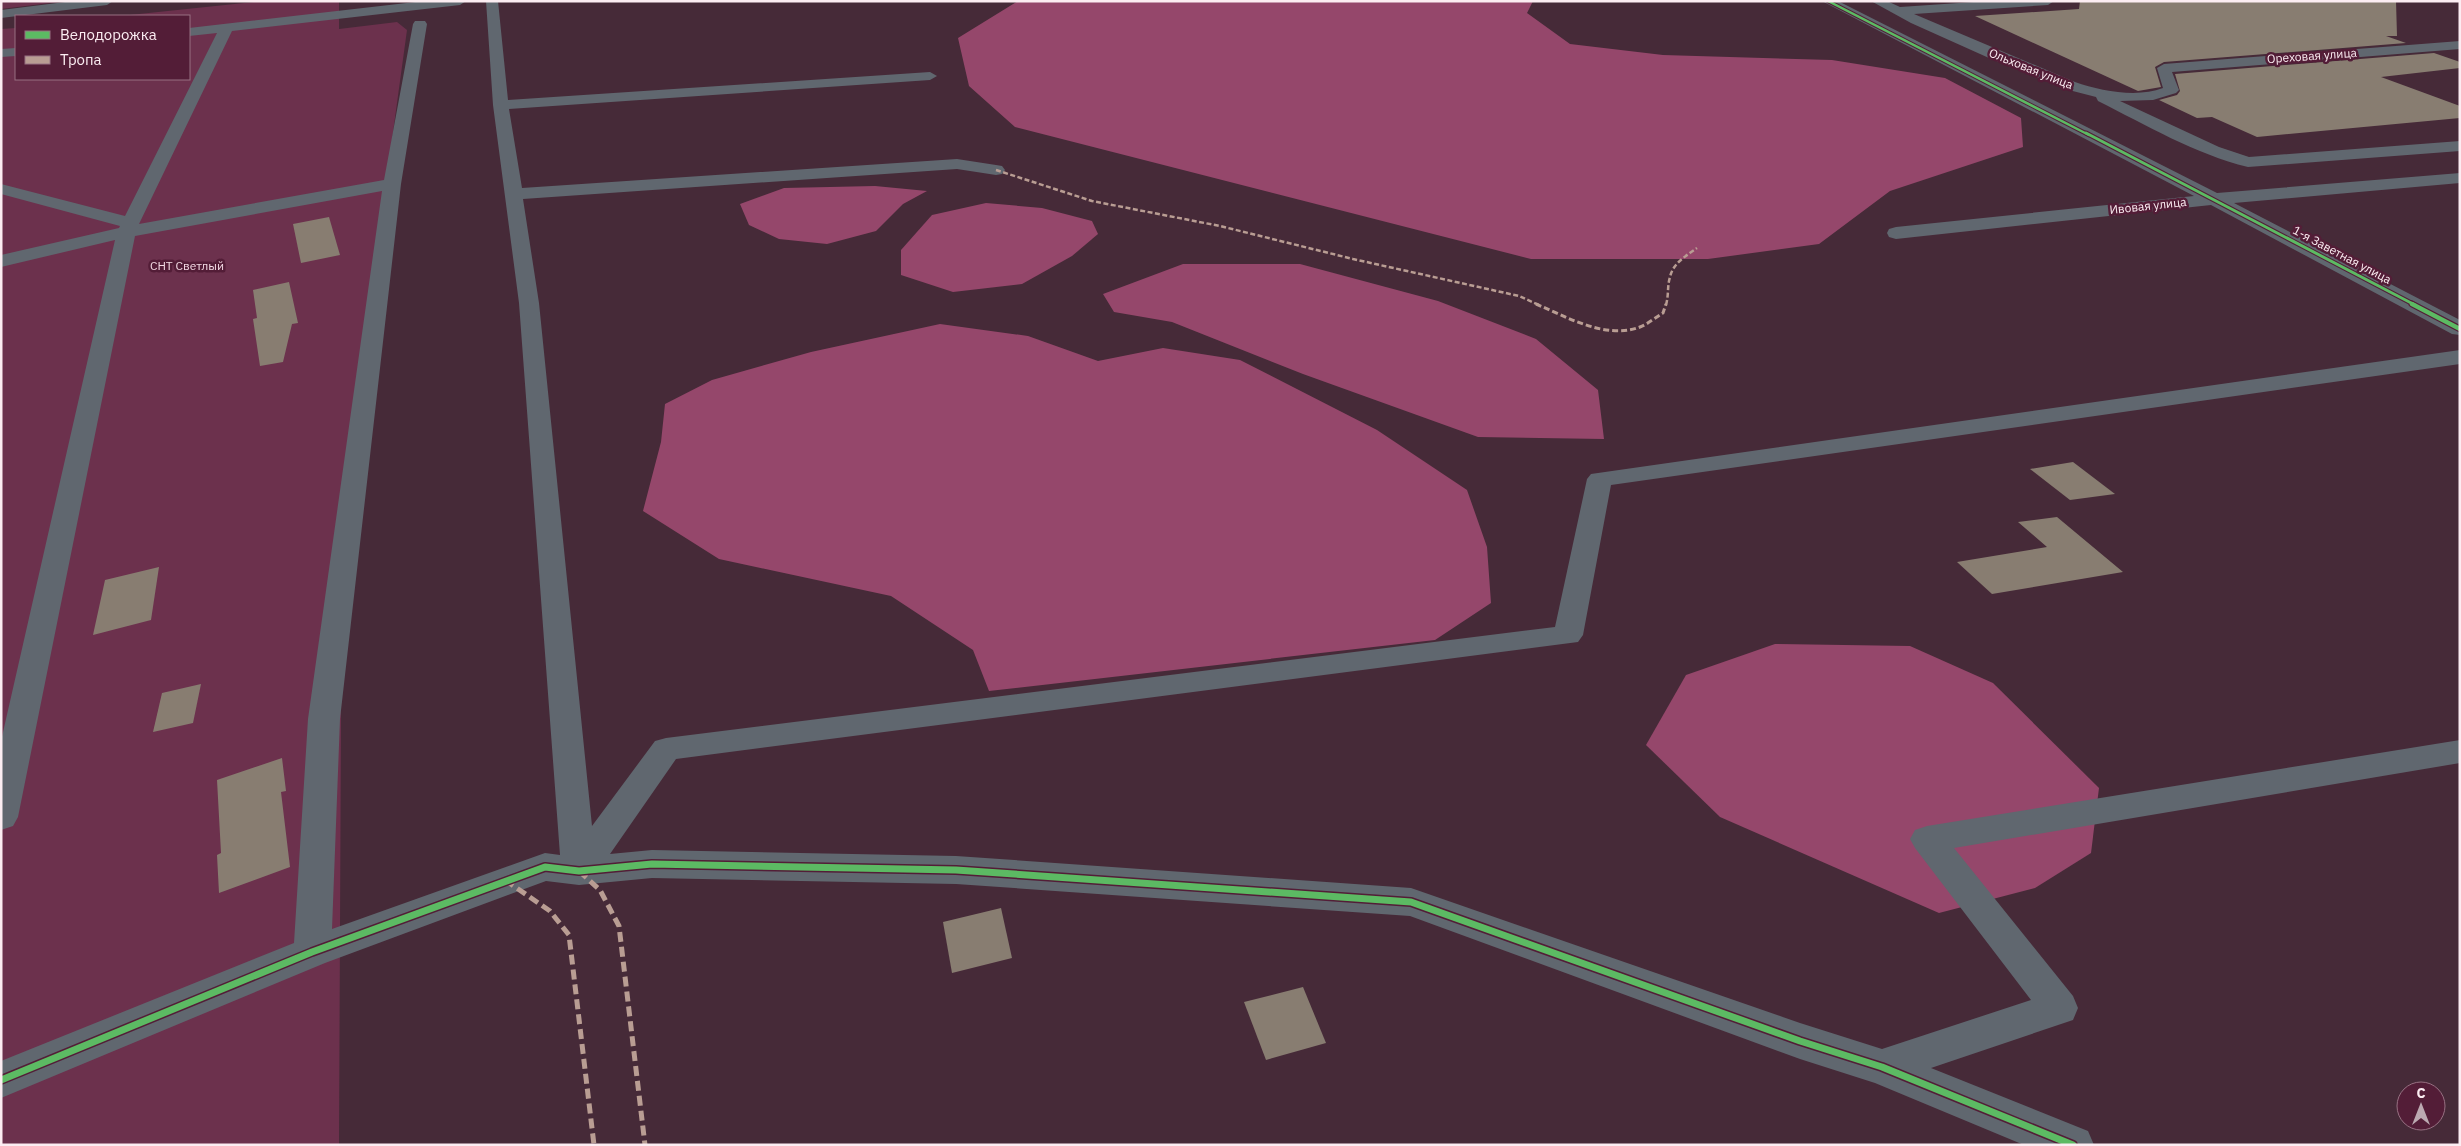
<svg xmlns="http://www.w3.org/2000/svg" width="2461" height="1146" viewBox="0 0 2461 1146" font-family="'IBM Plex Sans',sans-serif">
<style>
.green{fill:#6c314d}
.forest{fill:#95476b}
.building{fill:#887d71}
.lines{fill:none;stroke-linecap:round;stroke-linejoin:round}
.minor{fill:#60676f;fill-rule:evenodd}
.quiet-far2{stroke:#b99d93;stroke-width:2.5;stroke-dasharray:5 2.5;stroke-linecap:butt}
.quiet-far1{stroke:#b99d93;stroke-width:3;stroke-dasharray:6 3;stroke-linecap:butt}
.quiet{stroke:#b99d93;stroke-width:5;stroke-dasharray:10 5;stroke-linecap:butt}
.cycleway-far3-casing{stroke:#531d37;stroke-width:4.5}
.cycleway-far2-casing{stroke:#531d37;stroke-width:5}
.cycleway-far1-casing{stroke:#531d37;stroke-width:7}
.cycleway-casing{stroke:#531d37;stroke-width:10}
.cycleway-far3{stroke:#5cba63;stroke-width:2.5}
.cycleway-far2{stroke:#5cba63;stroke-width:3}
.cycleway-far1{stroke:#5cba63;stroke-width:4.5}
.cycleway{stroke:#5cba63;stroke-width:7}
.labels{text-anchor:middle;stroke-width:5;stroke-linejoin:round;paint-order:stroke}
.far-street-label{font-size:12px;fill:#fcedf2;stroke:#531d37}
.far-park-label{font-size:12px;fill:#f3dae4;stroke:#531d37}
</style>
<rect width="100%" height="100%" fill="#462a38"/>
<g class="green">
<path d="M1 1H67L1 9Z"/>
<path d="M262 1H339V29L397 22 407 30 342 505 339 1145H1V29L16 28V79H189V16H120Z"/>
</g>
<g class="forest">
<path d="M1018 1H1533L1527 13 1570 44 1663 55 1832 60 1945 78 2021 118 2023 147 1890 191 1819 244 1708 259H1531L1015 127 969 86 958 38Z"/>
<path d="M875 186 927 191 903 204 876 231 827 244 779 239 749 225 740 204 784 188Z"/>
<path d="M986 203 1042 208 1092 221 1098 234 1072 256 1022 284 953 292 901 275V250L932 215Z"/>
<path d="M1183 264H1300L1438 301 1536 339 1598 390 1604 439 1478 437 1303 374 1172 322 1114 312 1103 294Z"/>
<path d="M940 324 1028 336 1098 361 1163 348 1240 360 1377 430 1467 490 1487 547 1491 603 1435 640 989 691 973 650 891 596 719 559 643 511 661 442 665 404 712 380 811 352Z"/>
<path d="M1775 644 1910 646 1993 683 2099 788 2091 853 2035 888 1939 913 1720 817 1646 745 1686 675Z"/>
</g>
<g class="building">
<path d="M2080 1H2396L2397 36H2386L2406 43 2164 62 2155 67 2161 87 2138 91 1975 16 2079 9Z"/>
<path d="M2434 53 2460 62V68L2381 77 2460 106V118L2257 137 2212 117 2197 118 2159 100 2177 95 2180 91 2175 74Z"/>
<path d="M329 217 340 255 301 263 293 224Z"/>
<path d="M289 282 298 323 292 324 283 362 260 366 253 319 257 318 253 290Z"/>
<path d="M2073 462 2115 494 2070 500 2030 469Z"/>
<path d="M2057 517 2123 572 1992 594 1957 562 2047 547 2018 522Z"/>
<path d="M159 567 151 620 93 635 105 580Z"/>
<path d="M201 684 193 723 153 732 162 693Z"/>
<path d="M282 758 286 791 281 792 290 867 219 893 217 855 221 853 217 780Z"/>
<path d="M1001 908 1012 958 952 973 943 922Z"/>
<path d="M1303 987 1326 1043 1266 1060 1244 1002Z"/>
</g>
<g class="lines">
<g class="minor">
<path d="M73 1H113L107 5 1 18V10Z"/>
<path d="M424 1H466L460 5 232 31 139 224 384 180 413 24 415 21H425L427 24 401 184 340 719 332 929 545 853 560 855 519 303 493 105 486 1H498L508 100 930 72 937 76 930 80 509 109 522 188 957 159 996 165 1002 166 1005 170 1002 174 996 175 957 169 523 199 539 303 592 826 655 741 666 738 1555 627 1587 479 1591 474 2460 350V364L1611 485 1583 635 1578 642 676 759 610 854 652 850 956 856 1411 888 1800 1023 1882 1049 2031 1000 1915 848 1910 839 1915 830 1927 826 2460 740V763L1954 848 2073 996 2078 1008 2073 1020 1931 1068 2088 1131 2094 1145H2024L1875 1083 1800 1059 1410 916 956 884 652 878 579 885 546 881 325 963 1 1098V1061L294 943 308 719 382 191 135 236 18 817 13 826 1 830V741L115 240 1 267V255L119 228 120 226 1 194V184L125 216 217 33 189 36V28Z"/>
<path d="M1822 1H1838L2217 193 2460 173V183L2234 203 2460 320V335L2452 334 2211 205 1896 239 1889 237 1887 233 1889 229 1896 227 2194 196Z"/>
<path d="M1871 1H1887L1900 7 1988 1H2054L2048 5 1914 14 2075 82C2101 91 2137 98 2163 88L2157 68 2164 64 2460 41V49L2172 72 2179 90 2176 93 2153 100 2120 101 2219 147 2249 157 2460 141V151L2248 167C2195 154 2146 125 2098 101L2096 97 2065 89 1989 58 1911 23Z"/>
<path d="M16 48V56L1 57V49Z"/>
</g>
<g class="quiet-far2">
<path d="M996 170 1092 201 1220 226 1353 259 1519 296 1539 305"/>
<path d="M1666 305C1669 294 1667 287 1670 277 1673 263 1686 256 1697 248"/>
</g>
<path class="quiet-far1" d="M1536 304C1567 317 1606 340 1640 327 1648 324 1656 317 1663 313L1666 304"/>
<g class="quiet">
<path d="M579 871 600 890 619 926 645 1145"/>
<path d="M505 880 550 911 569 935 594 1145"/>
</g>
<defs>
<path id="cycleway-far3" d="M1828 1 2089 135"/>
<path id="cycleway-far2" d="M2086 133 2415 305"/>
<path id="cycleway-far1" d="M2412 304 2460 329"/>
<path id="cycleway" d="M1 1080 312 952 545 867 579 871 652 864 956 870 1411 902 1800 1041 1882 1067 2073 1145"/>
</defs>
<use href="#cycleway-far3" class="cycleway-far3-casing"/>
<use href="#cycleway-far2" class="cycleway-far2-casing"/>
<use href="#cycleway-far1" class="cycleway-far1-casing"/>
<use href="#cycleway" class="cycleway-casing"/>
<use href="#cycleway-far3" class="cycleway-far3"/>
<use href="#cycleway-far2" class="cycleway-far2"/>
<use href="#cycleway-far1" class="cycleway-far1"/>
<use href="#cycleway" class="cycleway"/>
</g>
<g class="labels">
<g class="far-street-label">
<text transform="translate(2312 56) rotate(-4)" y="4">Ореховая улица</text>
<text transform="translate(2031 69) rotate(22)" y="4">Ольховая улица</text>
<text transform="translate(2148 206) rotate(-6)" y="4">Ивовая улица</text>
<text transform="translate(2342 255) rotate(28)" y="4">1-я Заветная улица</text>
</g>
<g class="far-park-label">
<text x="187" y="270">СНТ Светлый</text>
</g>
</g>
<rect width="2461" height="1146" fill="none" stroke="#fcedf2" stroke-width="5"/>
<rect x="15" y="15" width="175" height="65" fill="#531d37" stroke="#977082"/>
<rect x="25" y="31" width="25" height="8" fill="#5cba63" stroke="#977082"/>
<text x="60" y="40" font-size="15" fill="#fcedf2">Велодорожка</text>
<rect x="25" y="56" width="25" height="8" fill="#b99d93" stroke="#977082"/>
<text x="60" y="65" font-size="15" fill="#fcedf2">Тропа</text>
<g transform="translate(2421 1106)"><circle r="24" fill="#531d37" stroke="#977082"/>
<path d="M0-4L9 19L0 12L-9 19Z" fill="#bca9b1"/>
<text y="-8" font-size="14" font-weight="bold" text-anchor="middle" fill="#fcedf2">С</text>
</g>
</svg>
